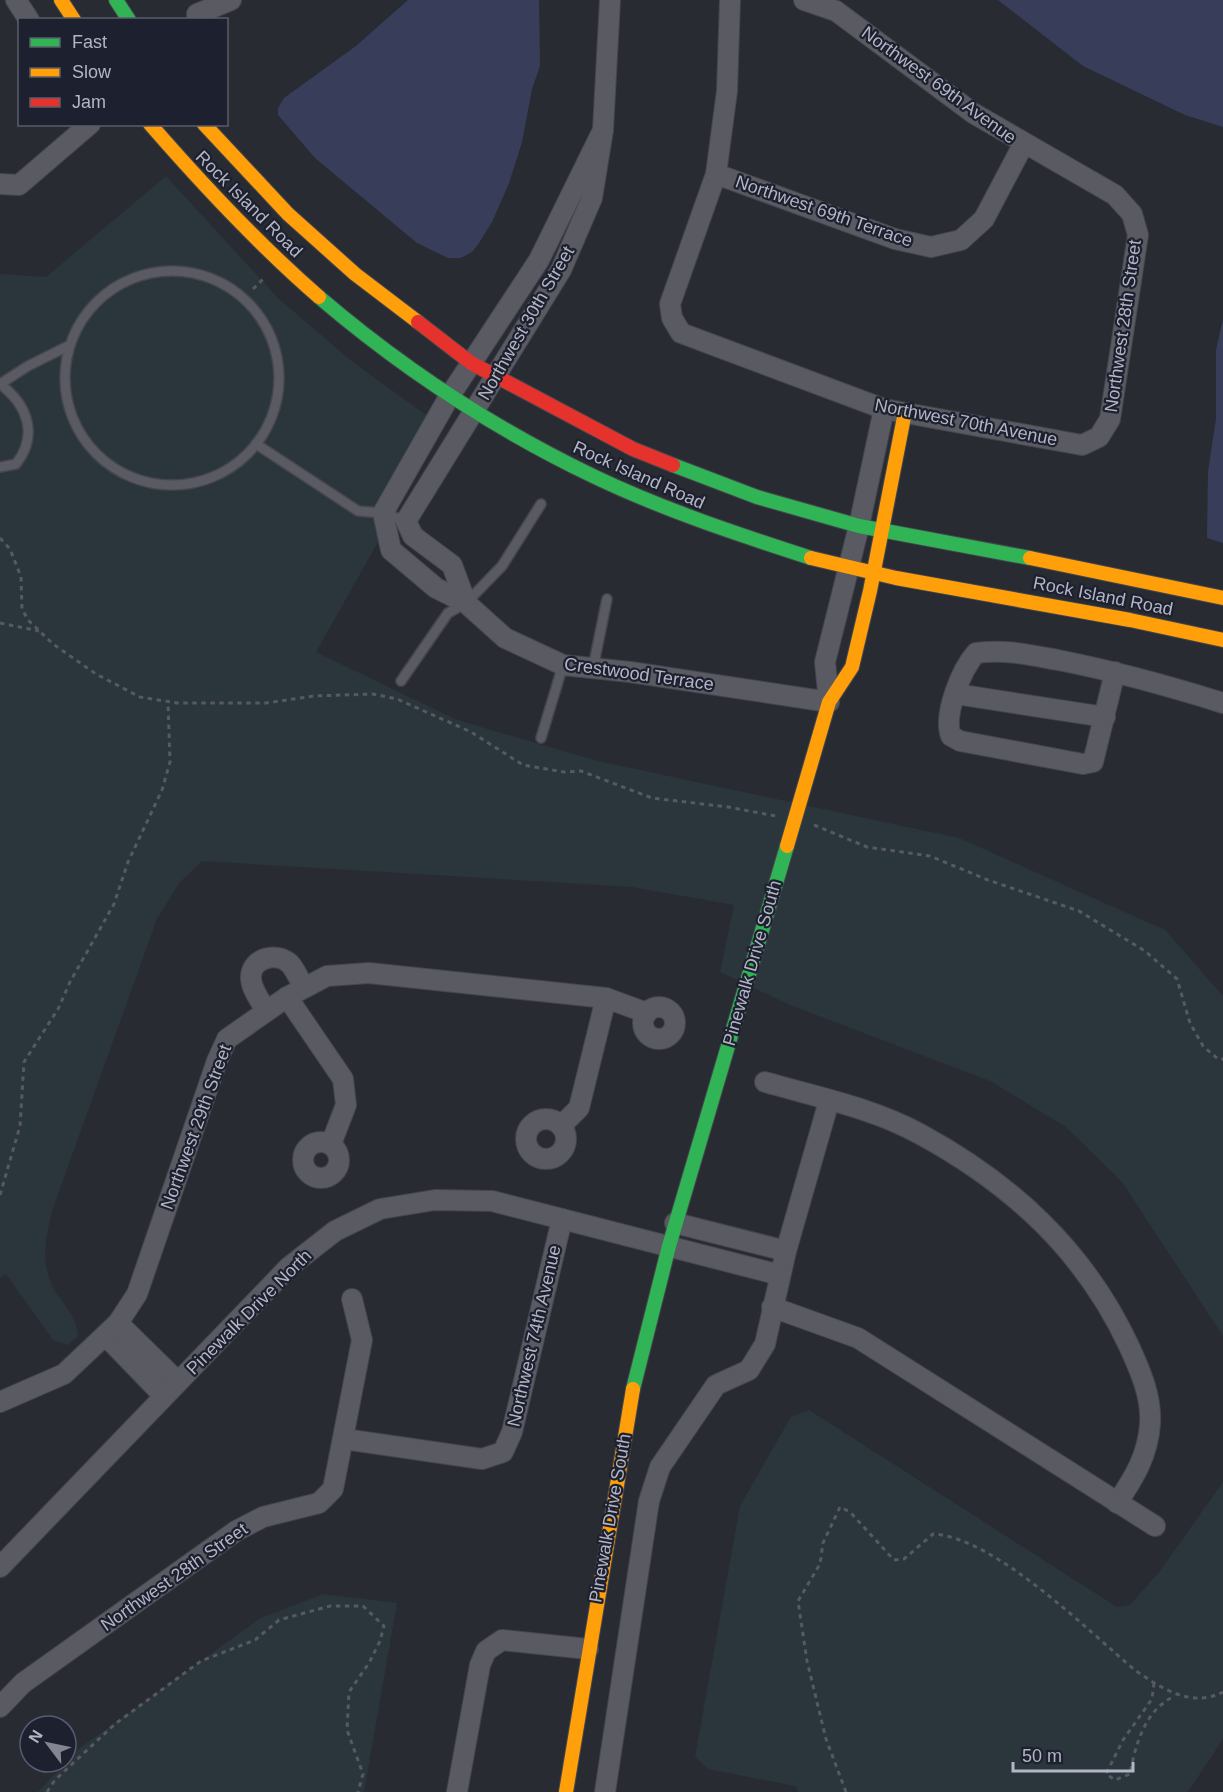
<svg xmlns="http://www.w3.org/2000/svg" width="1223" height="1792" viewBox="0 0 1223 1792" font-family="Arial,sans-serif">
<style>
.green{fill:#2a363c}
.water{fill:#383e5a}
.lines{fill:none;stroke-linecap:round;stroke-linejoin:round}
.lane-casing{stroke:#45464d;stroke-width:12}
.street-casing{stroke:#45464d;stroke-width:22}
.fast-casing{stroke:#45464d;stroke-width:16}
.slow-casing{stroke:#45464d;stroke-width:16}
.jam-casing{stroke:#45464d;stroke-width:16}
.path{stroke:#575960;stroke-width:3;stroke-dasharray:4.5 4.5;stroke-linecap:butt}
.lane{stroke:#595a62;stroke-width:9}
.street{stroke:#595a62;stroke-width:20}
.fast{stroke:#30b455;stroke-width:14}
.slow{stroke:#ff9f0a;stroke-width:14}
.jam{stroke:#e5322d;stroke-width:14}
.labels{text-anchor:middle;stroke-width:4.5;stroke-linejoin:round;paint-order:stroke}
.street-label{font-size:18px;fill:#b3b5c5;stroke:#1d202e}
</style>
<rect width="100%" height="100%" fill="#292b33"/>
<g class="green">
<path d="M166 176 278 298 354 363 443 427 316 652 457 720 598 761 959 838 1165 930 1223 996V1336L1122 1182 1066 1127 990 1081 790 1005 720 972 734 905 632 887 202 861 179 883 157 919 53 1208C47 1233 40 1258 51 1283 59 1302 77 1314 78 1336L68 1345 53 1340 6 1274 0 1278V274L46 277Z"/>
<path d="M809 1410 1117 1607 1130 1605 1159 1572 1223 1482V1739L1188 1792H799L795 1786 708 1769 695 1757 740 1506 791 1417Z"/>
<path d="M323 1594 397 1603 364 1792H38L77 1750 259 1619Z"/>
</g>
<g class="water">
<path d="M408 0H539L540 66 532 89 522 142 509 183 492 222 479 243 472 252 461 258H448L417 243 315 158 278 115V108L284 98 356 46Z"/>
<path d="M998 0H1223V127L1185 115 1083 66Z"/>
<path d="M1223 319V543L1207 538 1208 472 1216 419V350Z"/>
</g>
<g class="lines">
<defs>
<g id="lane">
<circle cx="172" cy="378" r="107"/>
<path d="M0 384C27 404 39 435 16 464L0 467"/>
<path d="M0 384 28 366 70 345"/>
<path d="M256 444 358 511 383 513 406 521"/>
<path d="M593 668 607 599"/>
<path d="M401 681 448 613 466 603 502 566 541 504"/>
<path d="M541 738 563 665"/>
</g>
<g id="street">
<path d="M16 0 29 20"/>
<path d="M730 0 727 91 716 174 670 304 672 318 681 333 884 409 1082 445 1099 437 1110 419 1138 235 1132 214 1115 195 973 113 836 11 804 0"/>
<path d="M197 14 231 0"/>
<path d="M603 130 539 260 449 397 383 513 391 550 436 588 466 603 505 638 563 665 630 672 829 702 825 662 859 526 884 409"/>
<path d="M716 174 895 239 931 247 961 240 984 219 1023 145"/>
<path d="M0 184 19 185 90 124"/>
<path d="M466 603 452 565 413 536 406 521 561 270 592 198 603 130 610 0"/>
<path d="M1115 672 1093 762 1083 764 960 741 951 736C943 715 961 670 976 653 1005 649 1030 655 1058 660 1114 671 1169 686 1223 703"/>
<path d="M956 694 1105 717"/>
<path d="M287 997 343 1079 346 1105 331 1144"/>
<circle cx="659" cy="1023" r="16"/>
<path d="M266 1011C261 1001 250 988 251 976 252 958 276 952 289 963 295 968 299 980 304 987"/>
<path d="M765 1082C817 1097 873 1108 920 1134 1012 1184 1084 1250 1129 1346 1140 1370 1152 1397 1150 1424 1148 1455 1134 1478 1117 1503"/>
<circle cx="546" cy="1139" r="20"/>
<path d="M561 1126 579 1108 606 998"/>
<circle cx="321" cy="1160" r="18"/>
<path d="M675 1223 786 1251"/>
<path d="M772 1307 858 1338 1155 1526"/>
<path d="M118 1323 178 1382"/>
<path d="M106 1336 164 1396"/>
<path d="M0 1402 64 1374 118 1323 137 1294 217 1061 227 1039 287 997 327 976 369 973 606 998 647 1013"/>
<path d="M344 1439 482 1459 503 1452 512 1432 562 1219"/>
<path d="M0 1567 289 1267 335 1231 380 1209 435 1200 492 1201 780 1275"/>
<path d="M0 1707 23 1683 236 1531 263 1517 319 1503 333 1489 362 1340 352 1299"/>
<path d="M457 1792 480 1665 486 1651 502 1640 588 1649"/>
<path d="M605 1792 649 1501 660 1467 716 1385 749 1370 765 1344 786 1251 829 1101"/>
</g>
<g id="fast">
<path d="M116 0 129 20"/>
<path d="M319 297C402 368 495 429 593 476 664 510 737 534 811 558"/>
<path d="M673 465 757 497 859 526 1030 558"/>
<path d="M633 1389 669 1246 787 846"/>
</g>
<g id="slow">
<path d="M61 0 74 20"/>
<path d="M150 124C203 185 258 244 319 297"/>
<path d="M204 124 288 214 355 274 418 322"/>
<path d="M811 558 896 578 1130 620 1223 640"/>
<path d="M1030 558 1223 598"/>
<path d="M787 846 829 702 852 667 870 591 905 412"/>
<path d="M566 1792 633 1389"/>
</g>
<path id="jam" d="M418 322 471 363 633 449 673 465"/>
</defs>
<use href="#lane" class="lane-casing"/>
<use href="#street" class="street-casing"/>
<use href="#fast" class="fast-casing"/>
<use href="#slow" class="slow-casing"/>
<use href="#jam" class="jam-casing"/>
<g class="path">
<path d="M253 289 265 277"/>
<path d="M0 538 10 549 21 577 22 609 28 620 53 644 96 674 140 697 177 703H266L314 696 373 694 397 699 471 732 523 765 564 772 581 771 652 798 728 807 776 816"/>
<path d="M0 623 39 631"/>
<path d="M814 825 867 847 930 856 988 880 1079 911 1145 951 1177 979 1190 1023 1203 1046 1218 1059H1223"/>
<path d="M0 1195 20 1126 24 1062 58 1009 70 982 114 904 128 862 162 790 170 762 168 702"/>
<path d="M1154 1683 1152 1699 1123 1740 1106 1774 1115 1780 1130 1774C1135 1746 1145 1709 1175 1696"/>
<path d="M47 1792 55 1780 115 1724 201 1661 255 1640 279 1620 330 1606H363L384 1626 380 1641 369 1663 349 1692 347 1730 363 1774 358 1792"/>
<path d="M846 1792 826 1739 807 1661 798 1601 820 1564 823 1543 840 1507 850 1512 894 1560 904 1559 933 1534C996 1538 1087 1630 1136 1671 1163 1689 1191 1708 1223 1692"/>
</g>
<use href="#lane" class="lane"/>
<use href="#street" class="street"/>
<use href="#fast" class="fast"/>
<use href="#slow" class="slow"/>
<use href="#jam" class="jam"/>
</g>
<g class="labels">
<g class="street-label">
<text transform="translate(939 85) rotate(36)" y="6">Northwest 69th Avenue</text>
<text transform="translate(249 204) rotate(45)" y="6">Rock Island Road</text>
<text transform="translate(824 211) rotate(19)" y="6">Northwest 69th Terrace</text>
<text transform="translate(526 323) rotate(-60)" y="6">Northwest 30th Street</text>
<text transform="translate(1123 326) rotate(-82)" y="6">Northwest 28th Street</text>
<text transform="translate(966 422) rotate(11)" y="6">Northwest 70th Avenue</text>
<text transform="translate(639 475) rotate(24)" y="6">Rock Island Road</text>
<text transform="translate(1103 596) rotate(11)" y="6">Rock Island Road</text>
<text transform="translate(639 674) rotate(8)" y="6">Crestwood Terrace</text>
<text transform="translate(752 963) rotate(-74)" y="6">Pinewalk Drive South</text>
<text transform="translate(196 1127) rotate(-70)" y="6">Northwest 29th Street</text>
<text transform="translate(249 1312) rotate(-45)" y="6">Pinewalk Drive North</text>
<text transform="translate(534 1336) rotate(-77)" y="6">Northwest 74th Avenue</text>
<text transform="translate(610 1518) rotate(-80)" y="6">Pinewalk Drive South</text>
<text transform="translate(174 1577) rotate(-35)" y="6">Northwest 28th Street</text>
</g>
</g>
<rect x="18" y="18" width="210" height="108" fill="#1d202e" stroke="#595c6a" stroke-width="1.5"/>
<rect x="30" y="38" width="30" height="9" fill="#30b455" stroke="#595c6a" stroke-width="1.5"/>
<text x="72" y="48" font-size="18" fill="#b3b5c5">Fast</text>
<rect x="30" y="68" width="30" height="9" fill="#ff9f0a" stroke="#595c6a" stroke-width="1.5"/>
<text x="72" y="78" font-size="18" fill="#b3b5c5">Slow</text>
<rect x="30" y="98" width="30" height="9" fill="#e5322d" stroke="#595c6a" stroke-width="1.5"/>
<text x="72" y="108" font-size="18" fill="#b3b5c5">Jam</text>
<g transform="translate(48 1744) rotate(302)"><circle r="28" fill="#1d202e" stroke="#595c6a" stroke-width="1.5"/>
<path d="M0-4.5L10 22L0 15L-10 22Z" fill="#838592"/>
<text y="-9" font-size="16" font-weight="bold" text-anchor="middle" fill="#b3b5c5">N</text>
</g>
<path d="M1013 1762v9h120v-9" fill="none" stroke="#b3b5c5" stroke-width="3"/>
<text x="1022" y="1762" font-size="18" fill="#b3b5c5" stroke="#1d202e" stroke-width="4.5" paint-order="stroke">50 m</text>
</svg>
